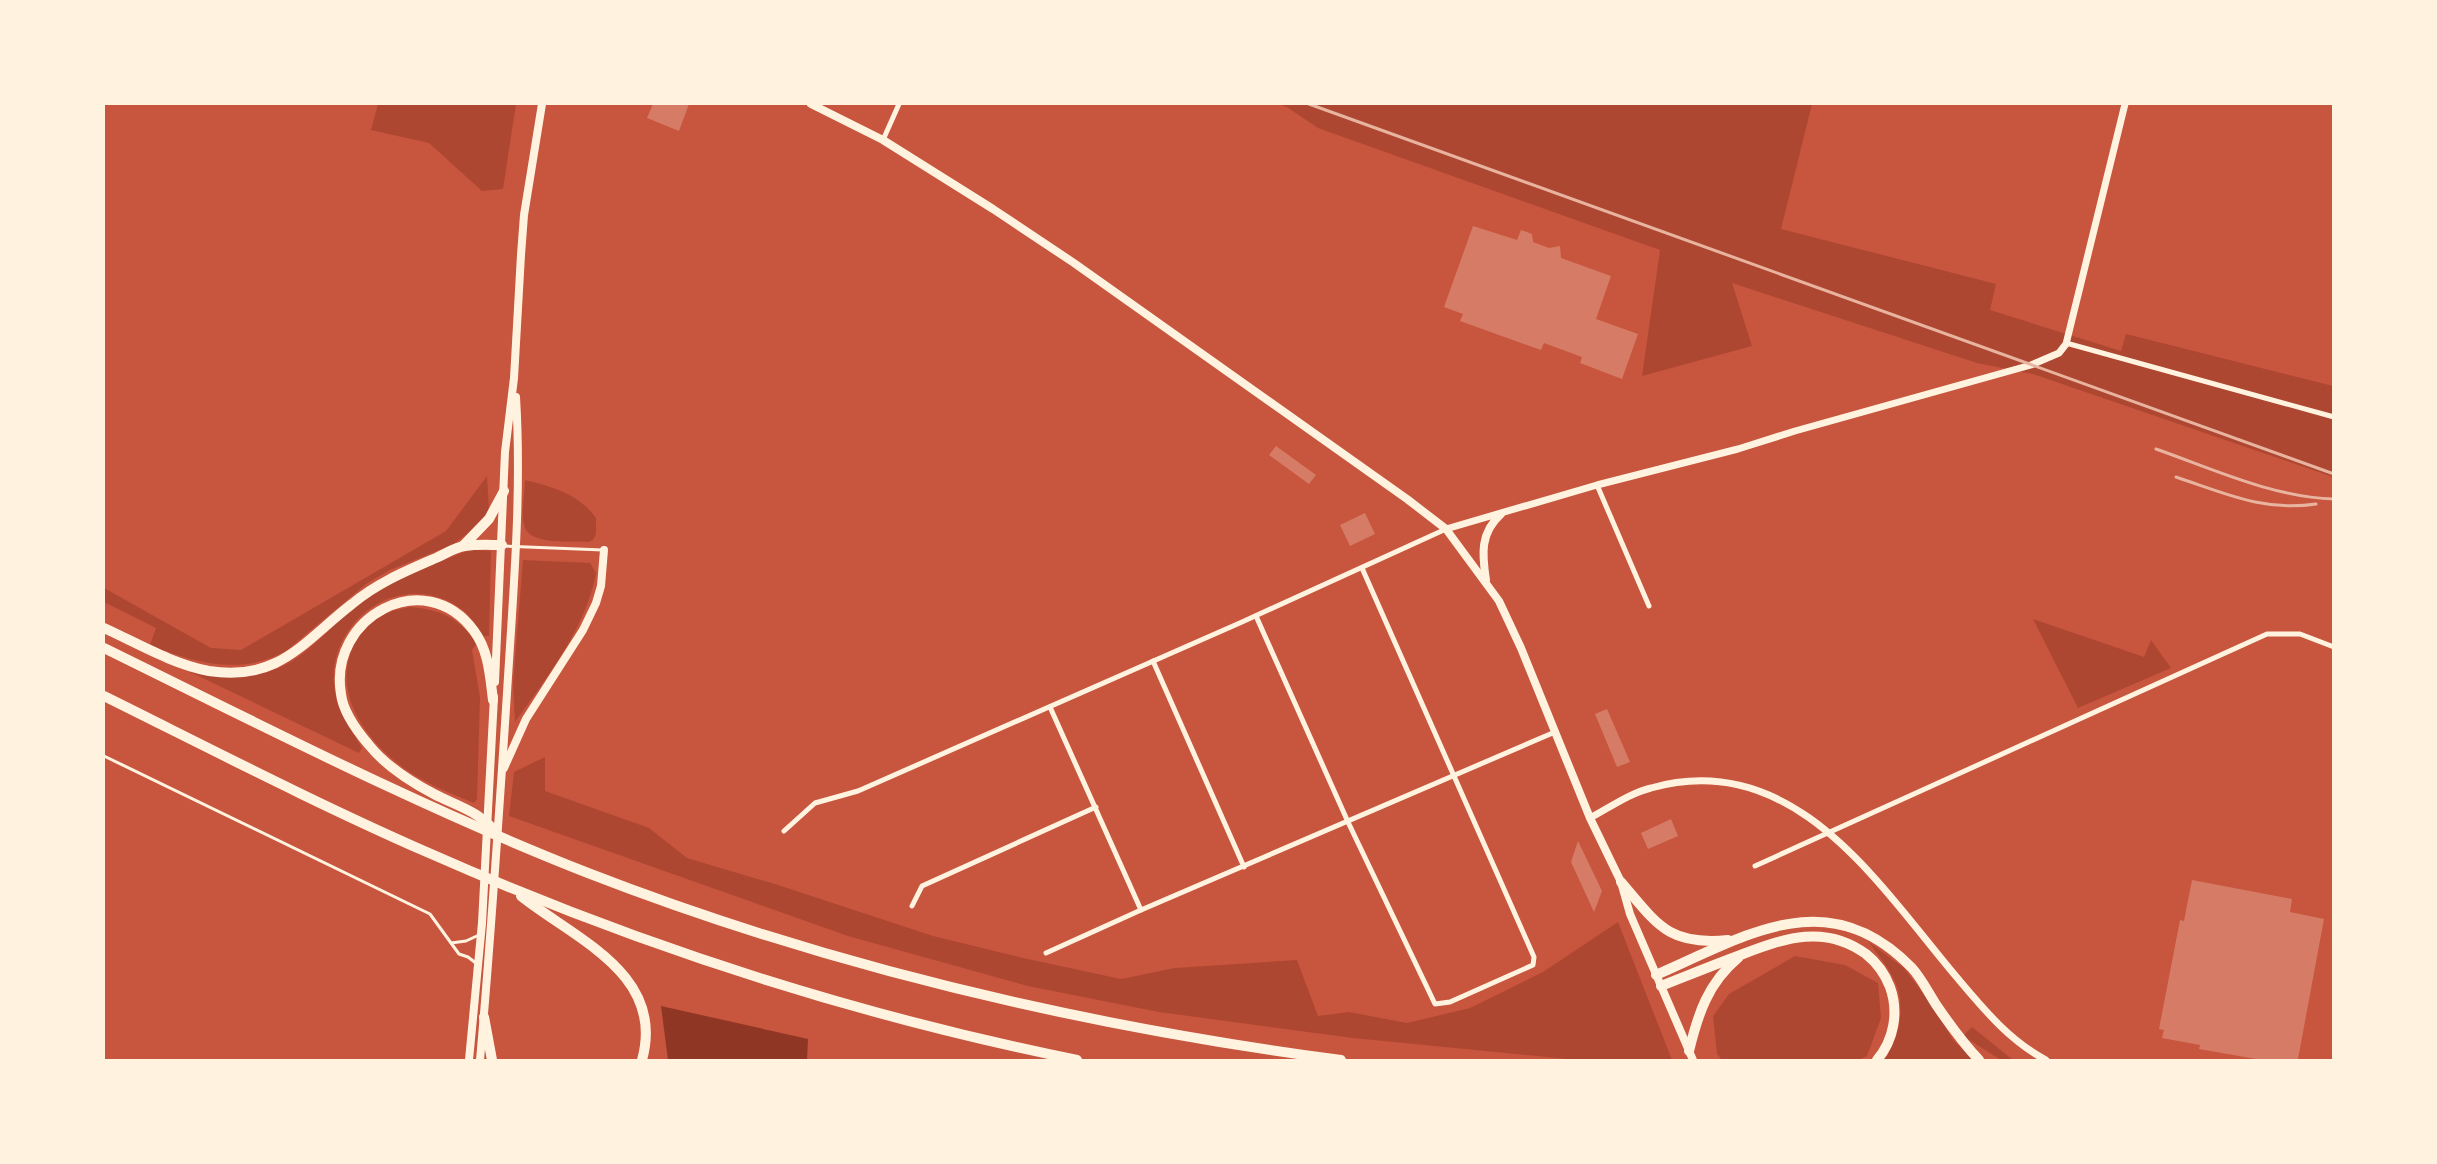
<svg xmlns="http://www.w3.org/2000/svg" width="2437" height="1164" viewBox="0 0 2437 1164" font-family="Barlow,sans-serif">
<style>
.green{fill:#ae4732}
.water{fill:#8f3625}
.building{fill:#d67c66}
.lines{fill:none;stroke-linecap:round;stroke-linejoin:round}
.service{stroke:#fff3e0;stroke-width:3}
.minor{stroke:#fff3e0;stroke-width:5}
.tertiary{stroke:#fff3e0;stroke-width:7}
.secondary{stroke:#fff3e0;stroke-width:8}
.motorway{stroke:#fff3e0;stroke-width:10}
.rail{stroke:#e9b49f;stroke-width:3}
</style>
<rect width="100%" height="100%" fill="#c8553d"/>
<g class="green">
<path d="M378 104H516L503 189 482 191 429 143 371 130Z"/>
<path d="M1278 104H1812L1781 229 1996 284 1990 310 2121 351 2126 334 2333 386V477L2033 374 1977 363 1732 283 1752 346 1642 376 1660 250 1318 128 1287 107Z"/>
<path d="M487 476 489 511 469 532 454 544 390 570 366 584 286 651C240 676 195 663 150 645L156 628 104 602V588L211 648 241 650 446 531Z"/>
<path d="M525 480C553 487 579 494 596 518V534L593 540 588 542C572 541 532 545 525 528 520 516 525 494 525 480Z"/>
<path d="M475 550 491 551 489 636H483C476 625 470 615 460 608 401 568 329 619 334 685 336 708 351 729 362 748L359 753 188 671C225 681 266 680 298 657 323 639 343 614 368 596 397 577 432 565 464 552Z"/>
<path d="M523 560 590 563 596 573C586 628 547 677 515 722L513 684Z"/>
<path d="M410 607C442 610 457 617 477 643L472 650 480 697 477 799 474 803C457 796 439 789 423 780 379 757 328 700 353 647 366 620 382 612 410 607Z"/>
<path d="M2033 619 2144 657 2151 640 2171 668 2078 708Z"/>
<path d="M545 757V791L649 828 687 858 781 886 933 936 1023 958 1121 979 1175 968 1297 960 1318 1016 1349 1012 1407 1023 1470 1008 1543 972 1618 922 1672 1060H1577L1353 1038 1159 1012 1028 986 848 936 509 816 514 772Z"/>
<path d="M1869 942 1904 968 1933 1007 1953 1040 1973 1060H1884C1898 1041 1905 1011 1897 987 1892 971 1878 956 1869 942Z"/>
<path d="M1795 956 1845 965 1878 983 1881 1018 1867 1056 1858 1060H1722L1717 1054 1713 1016 1729 994Z"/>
<path d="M1972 1027 2013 1060H2001L1963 1036Z"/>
</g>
<path class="water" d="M661 1006 808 1039 807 1060H668Z"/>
<g class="building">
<path d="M653 104H689L679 131 647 118Z"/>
<path d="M1473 226 1517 240 1521 230 1532 234 1533 242 1549 248 1560 246 1561 258 1611 276 1596 319 1638 334 1622 379 1580 363 1582 357 1544 343 1541 350 1460 321 1463 314 1444 307Z"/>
<path d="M1276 446 1316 475 1309 484 1269 455Z"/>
<path d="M1365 513 1375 534 1350 546 1340 525Z"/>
<path d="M1607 709 1630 762 1617 767 1595 714Z"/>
<path d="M1671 819 1678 836 1648 849 1641 833Z"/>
<path d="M1578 841 1602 891 1594 912 1571 862Z"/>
<path d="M2192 880 2292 899 2290 912 2324 919 2298 1059 2296 1060H2262L2199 1049 2200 1045 2162 1038 2164 1030 2159 1029 2180 920 2184 921Z"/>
</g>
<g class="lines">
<g class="service">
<path d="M504 546 603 550"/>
<path d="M104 756 430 914 459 954 468 957 477 964"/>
<path d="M451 943 466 941 481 934"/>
</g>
<g class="minor">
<path d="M883 140 899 104"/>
<path d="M2066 343 2334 417"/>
<path d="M1597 485 1649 606"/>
<path d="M1256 616 1348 822 1435 1004 1450 1002 1533 965 1534 957 1362 568"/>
<path d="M1153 661 1244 867"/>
<path d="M1050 707 1141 910"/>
<path d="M784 831 815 803 858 791 1242 622 1446 529"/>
<path d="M1755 866 2267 634H2300L2334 647"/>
<path d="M912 906 922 886 1096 807"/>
<path d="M1046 953 1141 910 1555 732"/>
</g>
<g class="tertiary">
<path d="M1446 529 1597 485 1738 449 1795 431 2031 365 2059 353 2066 344 2125 104"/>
<path d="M1590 818C1609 808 1630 793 1651 788 1793 748 1877 882 1954 974 1982 1007 2008 1040 2046 1060"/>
</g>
<g class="secondary">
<path d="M811 104 883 140 993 209 1074 263 1407 499 1446 529 1499 601 1521 648 1590 818 1621 882 1630 914 1693 1060"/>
<path d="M1486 580C1482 554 1480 533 1501 514"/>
<path d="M495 682 505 452 514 378 521 255 524 215 542 104"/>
<path d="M504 768 526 719 583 630 596 603 601 586 604 550"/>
<path d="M469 1060 482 923 494 697"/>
<path d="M480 1060C491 938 499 816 507 693 513 594 522 496 516 397"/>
</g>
<g class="motorway">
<path d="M463 546 489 519 504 491"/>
<path d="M104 628C137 643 172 664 209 671 279 682 304 641 352 604 377 583 406 571 436 558 445 554 455 547 465 546 477 544 490 545 502 545"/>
<path d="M104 648C263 726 422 808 588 873 830 967 1083 1026 1341 1060"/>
<path d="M104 696C211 749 319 805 429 853 637 945 855 1015 1077 1060"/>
<path d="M493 700C490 677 489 651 474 631 425 564 328 617 341 694 343 712 357 731 369 745 385 765 411 782 434 794 447 801 462 806 475 814 483 819 489 825 496 831"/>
<path d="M1621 882C1657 924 1668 946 1728 940"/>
<path d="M521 896C575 939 666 974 642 1060"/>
<path d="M1656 975C1746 936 1828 881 1912 968 1922 979 1929 994 1937 1006 1950 1025 1964 1044 1979 1060"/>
<path d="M1661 986C1689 975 1716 964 1743 954 1785 938 1825 924 1866 954 1876 962 1885 974 1890 987 1899 1012 1894 1040 1877 1060"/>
<path d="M484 1017 492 1060"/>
<path d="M1689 1051C1698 1014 1708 983 1738 958"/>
</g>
<g class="rail">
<path d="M1309 104 2334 474"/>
<path d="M2156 449C2213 469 2272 497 2334 499"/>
<path d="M2176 477C2224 493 2264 512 2316 504"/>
</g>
</g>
<rect width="2437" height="1164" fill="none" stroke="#fff3e0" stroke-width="210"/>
</svg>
